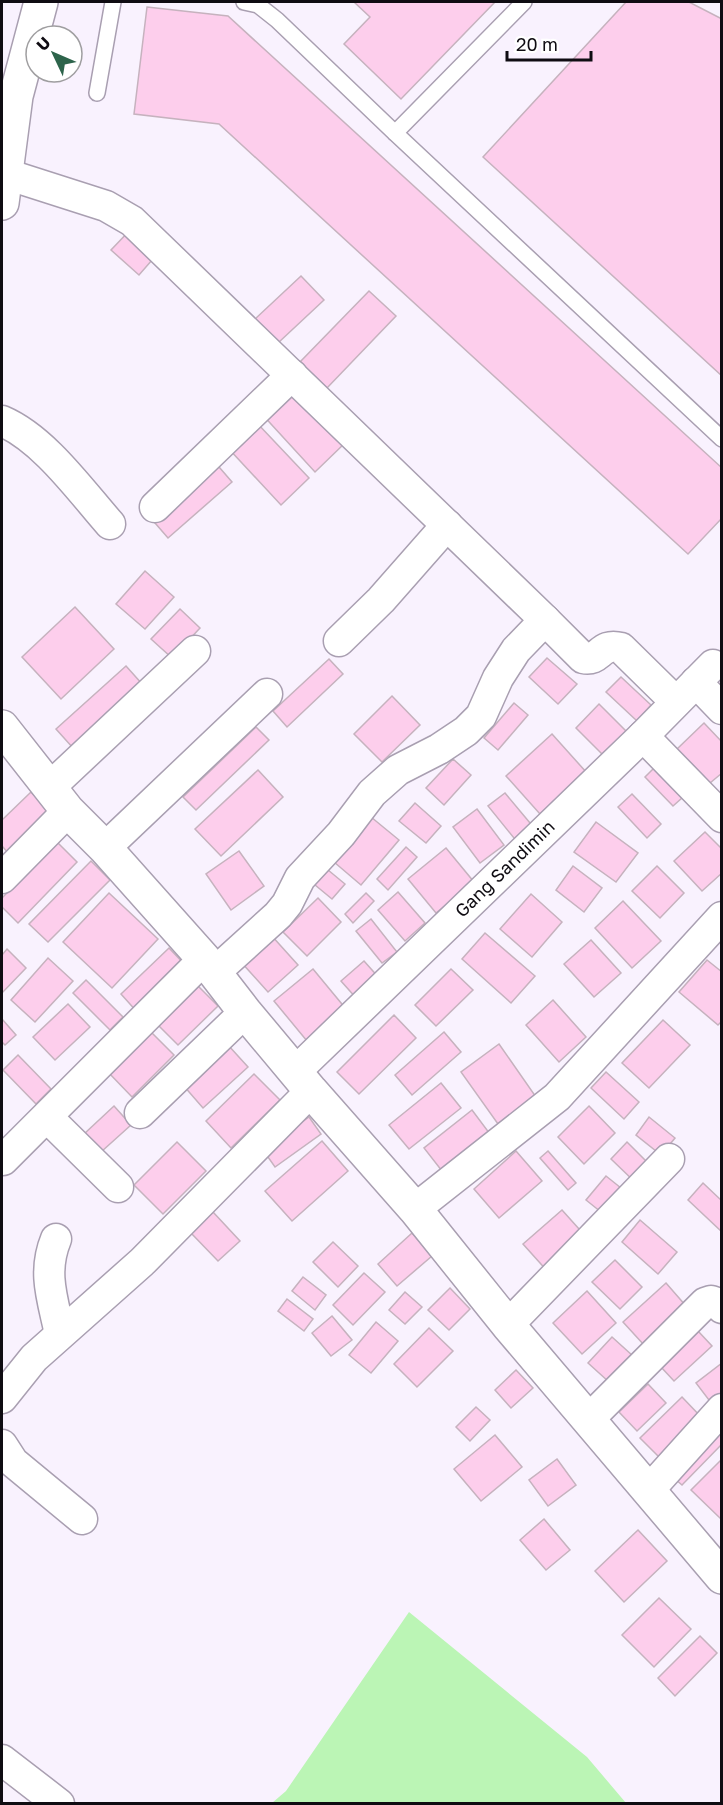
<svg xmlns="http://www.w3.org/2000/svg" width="723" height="1805" viewBox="0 0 723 1805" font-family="'Golos Text',sans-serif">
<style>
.green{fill:#bbf5b5}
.building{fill:#fdceec;stroke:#c6b2be;stroke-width:1.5}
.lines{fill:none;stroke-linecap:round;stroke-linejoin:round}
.service-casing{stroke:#a99fb1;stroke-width:18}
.minor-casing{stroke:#a99fb1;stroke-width:33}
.secondary-casing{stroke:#a99fb1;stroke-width:36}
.service{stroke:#fff;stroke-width:15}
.minor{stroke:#fff;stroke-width:30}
.secondary{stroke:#fff;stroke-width:33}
.labels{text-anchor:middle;stroke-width:5;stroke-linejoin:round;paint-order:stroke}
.street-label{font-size:18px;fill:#0f0c12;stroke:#fff}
</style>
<rect width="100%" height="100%" fill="#f9f2fe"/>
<path class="green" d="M409 1612 587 1757 626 1803H272L286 1791Z"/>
<g class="building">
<path d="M354 2H495L401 99 344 44 370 17Z"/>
<path d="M626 2H689L722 19V376L483 157Z"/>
<path d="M147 7 228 16 722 468V518L688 554 219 124 134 114Z"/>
<path d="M132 228 159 252 139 275 111 250Z"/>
<path d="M301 276 324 300 278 343 255 319Z"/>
<path d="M369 291 396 316 327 388 300 362Z"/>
<path d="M291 384 346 442 315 472 260 412Z"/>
<path d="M256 422 309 478 281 505 228 448Z"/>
<path d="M213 460 232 482 168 538 149 516Z"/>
<path d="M145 571 174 597 145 629 116 604Z"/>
<path d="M75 607 114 649 61 699 22 657Z"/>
<path d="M180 609 200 628 172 658 151 639Z"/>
<path d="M547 658 577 684 558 704 529 677Z"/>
<path d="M329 659 343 674 287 727 273 711Z"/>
<path d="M126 666 143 685 73 748 56 729Z"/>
<path d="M621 677 651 705 637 721 606 692Z"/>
<path d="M392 696 420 725 382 762 354 734Z"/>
<path d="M514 703 528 715 498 750 484 738Z"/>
<path d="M599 704 629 734 605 757 576 728Z"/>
<path d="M704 723 722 742V773L710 783 677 749Z"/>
<path d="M256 727 269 740 196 810 183 797Z"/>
<path d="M552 734 587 773 540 814 506 776Z"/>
<path d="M453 759 471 775 444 805 426 788Z"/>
<path d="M654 768 682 798 673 806 645 777Z"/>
<path d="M258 770 283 797 221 856 195 829Z"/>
<path d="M31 792 51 813 9 854 2 846V820Z"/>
<path d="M505 793 535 829 518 843 488 806Z"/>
<path d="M632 794 661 824 647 838 618 807Z"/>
<path d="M415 803 441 826 426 843 399 821Z"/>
<path d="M477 809 504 845 480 863 453 827Z"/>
<path d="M371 817 399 840 361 885 334 862Z"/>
<path d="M596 822 638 853 616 882 574 852Z"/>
<path d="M705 832 722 849V873L702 891 674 861Z"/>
<path d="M57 842 77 862 18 923 2 907V898Z"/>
<path d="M406 847 417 857 388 890 377 879Z"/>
<path d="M446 848 474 882 436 913 408 879Z"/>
<path d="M239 851 264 886 231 910 206 874Z"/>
<path d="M91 861 110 880 48 942 29 924Z"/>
<path d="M322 865 345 884 332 899 309 880Z"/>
<path d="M573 866 602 888 584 912 556 890Z"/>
<path d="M657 866 684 893 660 918 632 891Z"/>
<path d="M398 892 425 923 405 941 378 910Z"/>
<path d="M109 893 158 939 112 988 63 942Z"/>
<path d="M366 893 374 901 353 923 345 914Z"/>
<path d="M531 894 562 922 532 957 500 929Z"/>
<path d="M318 898 341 922 307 956 283 932Z"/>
<path d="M623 901 661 941 632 968 595 928Z"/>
<path d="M371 919 397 952 382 963 356 931Z"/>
<path d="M485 933 535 976 511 1003 462 959Z"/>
<path d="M271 935 298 965 268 992 241 962Z"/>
<path d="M591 940 621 973 594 997 564 964Z"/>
<path d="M169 948 187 967 138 1013 121 994Z"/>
<path d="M7 949 26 968 2 993V955Z"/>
<path d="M48 958 73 981 35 1022 11 1000Z"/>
<path d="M707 960 722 972V1021L718 1025 679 992Z"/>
<path d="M364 961 380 979 357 999 341 981Z"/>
<path d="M313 969 346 1009 307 1041 274 1001Z"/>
<path d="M451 969 473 990 436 1026 415 1005Z"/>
<path d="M86 980 123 1017 110 1030 73 993Z"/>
<path d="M194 982 218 1006 178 1045 154 1021Z"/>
<path d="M553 1000 586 1037 559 1062 526 1025Z"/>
<path d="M68 1004 90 1027 55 1060 33 1037Z"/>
<path d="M394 1015 416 1038 359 1094 337 1072Z"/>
<path d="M2 1019 16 1035 5 1045 2 1042Z"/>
<path d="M663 1020 690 1045 649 1088 622 1063Z"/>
<path d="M150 1031 174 1055 132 1097 108 1072Z"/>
<path d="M444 1032 461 1052 412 1095 395 1075Z"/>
<path d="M499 1044 536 1097 498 1124 461 1072Z"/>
<path d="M228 1045 248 1067 203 1108 183 1085Z"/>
<path d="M18 1055 51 1089 36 1104 3 1070Z"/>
<path d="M606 1072 639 1102 624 1119 591 1088Z"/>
<path d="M254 1074 280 1100 231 1148 206 1121Z"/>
<path d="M441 1083 461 1108 409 1149 389 1125Z"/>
<path d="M114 1106 131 1125 101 1152 84 1134Z"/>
<path d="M589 1106 615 1133 584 1164 558 1137Z"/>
<path d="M472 1110 490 1134 442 1171 424 1148Z"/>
<path d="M309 1117 321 1134 275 1167 263 1150Z"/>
<path d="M649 1117 675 1138 661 1155 636 1135Z"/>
<path d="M322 1141 348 1171 292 1221 265 1191Z"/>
<path d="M177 1142 206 1171 163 1214 134 1185Z"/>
<path d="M627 1142 653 1168 637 1184 611 1159Z"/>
<path d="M516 1151 542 1181 499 1218 474 1189Z"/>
<path d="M548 1151 576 1183 568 1190 540 1158Z"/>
<path d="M606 1176 626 1192 606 1216 586 1200Z"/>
<path d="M703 1183 722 1201V1232L688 1200Z"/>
<path d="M562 1210 588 1239 549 1273 523 1244Z"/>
<path d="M213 1212 240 1241 218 1261 191 1233Z"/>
<path d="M640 1220 677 1252 658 1274 622 1242Z"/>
<path d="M412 1233 432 1256 397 1286 378 1264Z"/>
<path d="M333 1242 358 1266 338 1287 313 1262Z"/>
<path d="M615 1260 642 1287 620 1309 592 1282Z"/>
<path d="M364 1273 385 1292 353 1325 333 1305Z"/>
<path d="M303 1277 326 1295 315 1310 292 1291Z"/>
<path d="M666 1283 686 1306 644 1345 623 1322Z"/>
<path d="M450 1288 470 1309 449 1330 428 1310Z"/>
<path d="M587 1291 616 1323 582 1354 553 1323Z"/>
<path d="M405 1292 422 1307 405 1324 389 1310Z"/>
<path d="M287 1299 313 1319 304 1331 278 1311Z"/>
<path d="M332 1316 352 1340 331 1356 312 1333Z"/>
<path d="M376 1322 398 1341 371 1373 349 1355Z"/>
<path d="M429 1328 453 1351 417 1387 394 1364Z"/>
<path d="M698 1331 712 1346 674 1381 661 1367Z"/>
<path d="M612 1337 633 1356 609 1382 588 1363Z"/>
<path d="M722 1363V1396L712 1404 696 1383Z"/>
<path d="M516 1370 533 1388 511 1408 495 1390Z"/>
<path d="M648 1384 666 1403 637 1431 619 1412Z"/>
<path d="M682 1397 703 1419 662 1460 640 1438Z"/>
<path d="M476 1407 490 1420 470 1441 456 1427Z"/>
<path d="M720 1431 722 1433V1444L682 1485 674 1478Z"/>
<path d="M495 1435 522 1467 481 1501 454 1469Z"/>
<path d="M557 1459 576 1485 548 1506 529 1480Z"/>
<path d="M722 1459V1518L721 1519 691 1490Z"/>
<path d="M544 1519 570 1550 546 1570 520 1540Z"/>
<path d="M638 1530 667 1561 624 1602 595 1571Z"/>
<path d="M659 1598 691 1629 654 1667 622 1635Z"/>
<path d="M700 1636 717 1653 675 1696 658 1678Z"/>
</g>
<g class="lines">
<defs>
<g id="service">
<path d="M244 2 258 5 277 20 395 133 722 439"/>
<path d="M97 93 113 2"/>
<path d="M395 133 524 2"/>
</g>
<g id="minor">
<path d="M6 174 106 206 132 221 545 620 583 658C601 662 599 642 621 648L676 702"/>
<path d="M2 421C44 439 80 490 110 524"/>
<path d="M155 507 292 375"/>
<path d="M339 641 381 600 447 525"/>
<path d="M696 682 722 709"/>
<path d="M643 736 722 817"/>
<path d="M49 788 195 651"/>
<path d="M105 848 267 694"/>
<path d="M2 878 68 811"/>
<path d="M214 973 278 915 287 904 300 878 341 834 372 793 398 770 439 749 466 731 481 716 498 678 516 650 545 620"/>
<path d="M295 1072 643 736 713 665"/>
<path d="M140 1113 245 1012"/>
<path d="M47 1117 118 1187"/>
<path d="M3 1160 204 959"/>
<path d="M415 1209 557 1097 722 917"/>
<path d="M56 1239C42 1273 53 1300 60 1334"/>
<path d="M508 1325 669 1159"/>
<path d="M2 1398 34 1358 142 1262 311 1091"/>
<path d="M589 1419 705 1303 711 1301 717 1303 722 1308"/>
<path d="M2 1445 13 1462 82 1519"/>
<path d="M649 1490 722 1409"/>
<path d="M2 1760 59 1804"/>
</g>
<g id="secondary">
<path d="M2 203 16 96 41 2"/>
<path d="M2 727 68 811 105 848 204 959 245 1012 311 1091 415 1209 508 1325 722 1577"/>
</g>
</defs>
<use href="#service" class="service-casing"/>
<use href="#minor" class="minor-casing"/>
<use href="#secondary" class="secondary-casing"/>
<use href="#service" class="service"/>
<use href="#minor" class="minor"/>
<use href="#secondary" class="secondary"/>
</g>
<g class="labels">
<g class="street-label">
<text transform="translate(505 869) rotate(-44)" y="6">Gang Sandimin</text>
</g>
</g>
<rect width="723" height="1805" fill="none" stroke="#0f0c12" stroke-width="6"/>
<g transform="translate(54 54) rotate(314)"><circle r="28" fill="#ffffff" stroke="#9f9ea0" stroke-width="1.5"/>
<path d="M0-4.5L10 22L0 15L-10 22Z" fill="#2d644b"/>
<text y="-9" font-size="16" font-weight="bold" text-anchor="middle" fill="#0f0c12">U</text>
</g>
<path d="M507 51v9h84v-9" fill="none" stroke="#0f0c12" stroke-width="3"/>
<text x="516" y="51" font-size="18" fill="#0f0c12" stroke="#ffffff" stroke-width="4.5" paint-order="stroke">20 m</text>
</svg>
